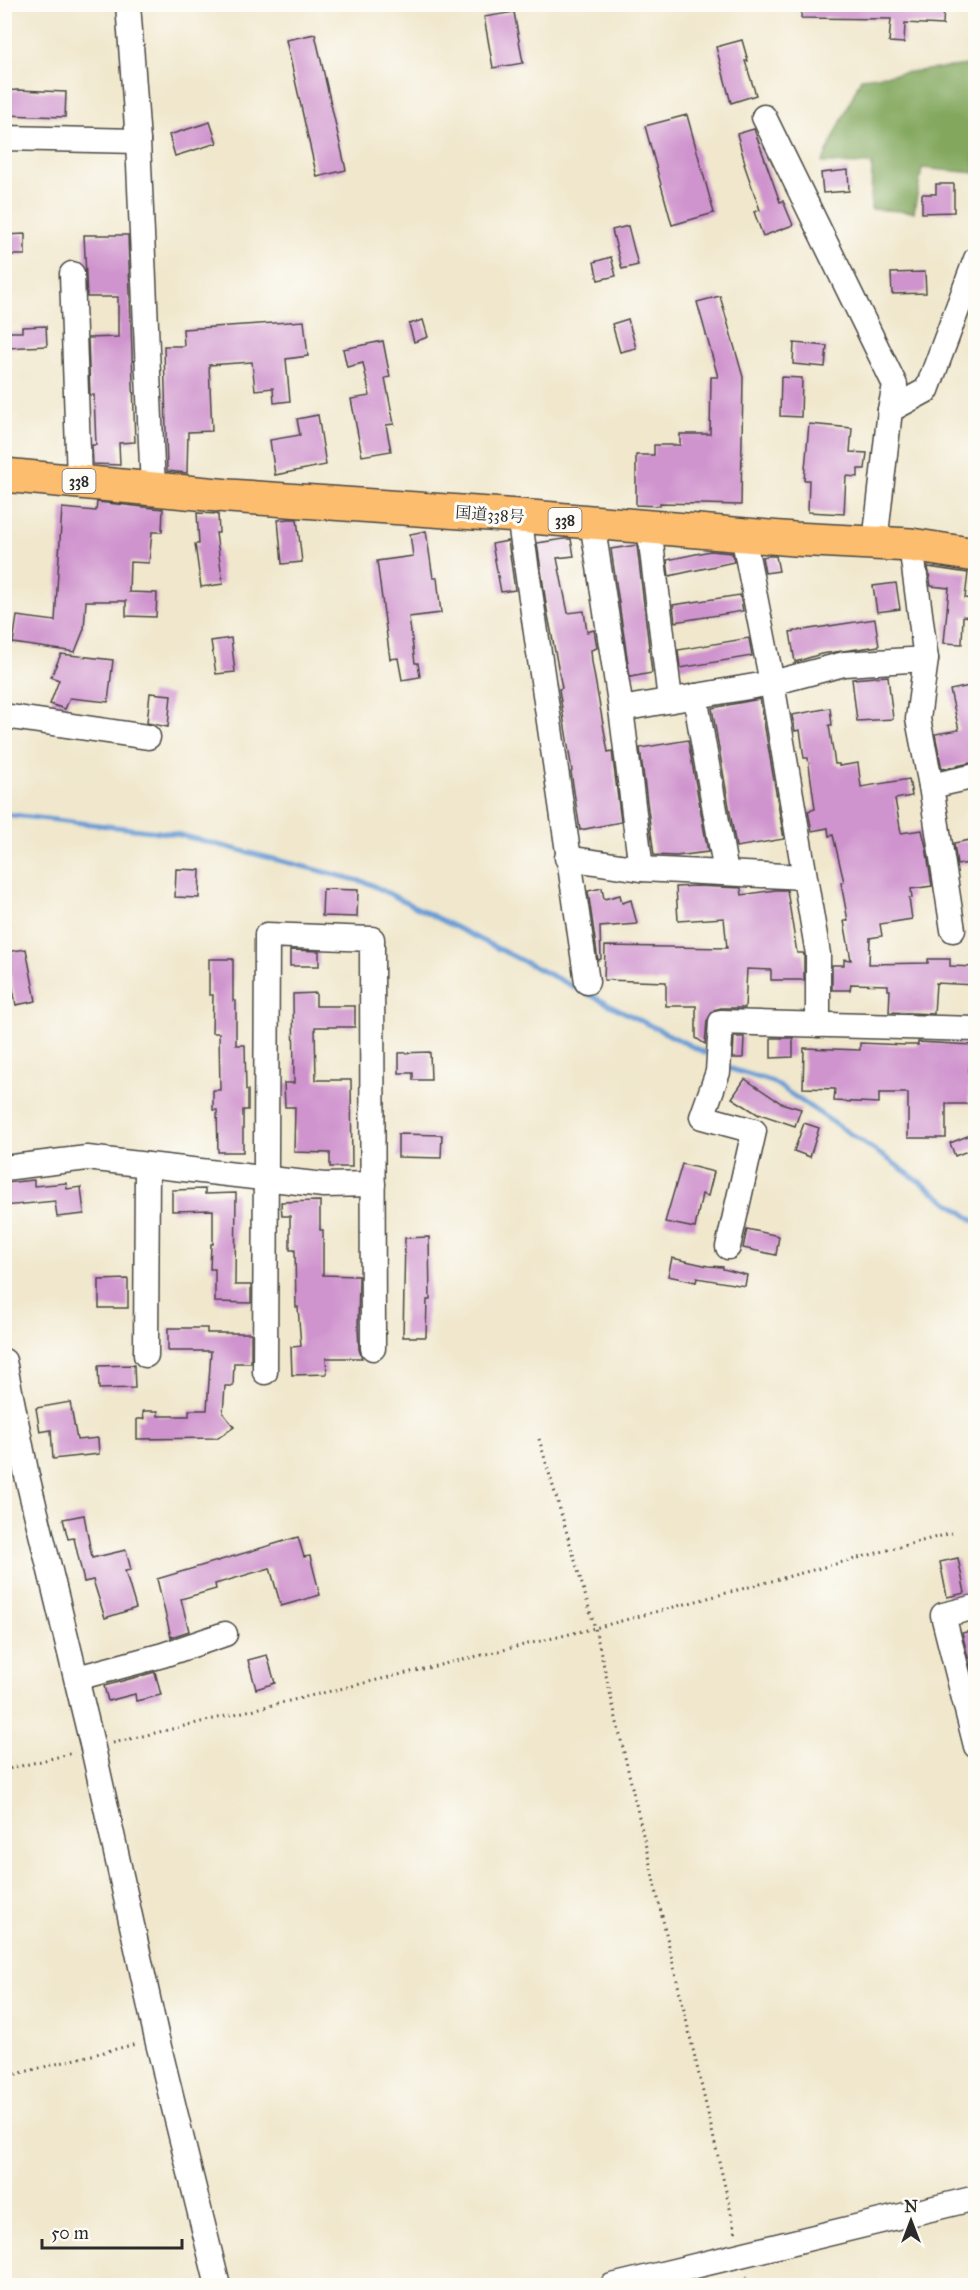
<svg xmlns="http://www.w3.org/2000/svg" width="980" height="2290" viewBox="0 0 980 2290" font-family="'IM FELL Great Primer','Noto Serif JP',serif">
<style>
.forest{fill:#82a75d;stroke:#566944;stroke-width:1.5}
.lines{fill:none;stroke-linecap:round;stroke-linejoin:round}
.stream{stroke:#699cd4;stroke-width:5}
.building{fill:#cf93cd}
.minor-casing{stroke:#494743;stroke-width:27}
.highway-casing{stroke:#494743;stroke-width:36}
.path{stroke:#494743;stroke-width:3;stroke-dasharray:1.5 4.5;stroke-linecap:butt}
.minor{stroke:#fff;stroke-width:24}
.highway{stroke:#fcbd6e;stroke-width:33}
.labels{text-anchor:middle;stroke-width:6;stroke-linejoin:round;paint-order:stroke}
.shield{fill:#fdfcf7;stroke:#6a6a68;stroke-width:1.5}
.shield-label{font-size:15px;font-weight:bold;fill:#2b2b2b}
.street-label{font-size:16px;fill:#2b2b2b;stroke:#fdfcf7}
</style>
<rect width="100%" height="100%" fill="#fdfcf7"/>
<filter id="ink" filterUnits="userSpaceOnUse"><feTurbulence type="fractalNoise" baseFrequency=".0167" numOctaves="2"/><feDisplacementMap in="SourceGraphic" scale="12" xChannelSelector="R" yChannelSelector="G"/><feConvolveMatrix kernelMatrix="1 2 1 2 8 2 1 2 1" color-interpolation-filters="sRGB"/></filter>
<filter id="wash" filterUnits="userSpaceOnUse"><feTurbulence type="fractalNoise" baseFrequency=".008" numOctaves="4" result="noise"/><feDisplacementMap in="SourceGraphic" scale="24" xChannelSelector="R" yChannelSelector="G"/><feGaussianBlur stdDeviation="1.35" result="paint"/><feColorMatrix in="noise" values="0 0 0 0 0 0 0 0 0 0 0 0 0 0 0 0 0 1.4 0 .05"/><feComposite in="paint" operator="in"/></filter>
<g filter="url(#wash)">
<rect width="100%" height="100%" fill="#f0e7cc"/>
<path class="forest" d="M975 64V173L922 168 914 212 871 209 872 164 822 163 861 78Z"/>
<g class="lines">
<g class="stream">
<path d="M4 814 176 834 368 883 705 1053"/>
<path d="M728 1068 773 1082 892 1162 976 1222"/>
</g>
</g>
<g id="blocks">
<g class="building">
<path d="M802 4H944L943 25 905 23 904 43 889 42 891 19 801 18Z"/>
<path d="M514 12 523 63 493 68 484 17Z"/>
<path d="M315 34 346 170 317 177 286 40Z"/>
<path d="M742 40 748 61H745L756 95 731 103 716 47Z"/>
<path d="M18 90 66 92 65 117 4 115V91Z"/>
<path d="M687 115 714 213 672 225 645 126Z"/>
<path d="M210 122 217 143 175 156 169 135Z"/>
<path d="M754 129 780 202 783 201 793 225 763 236 754 212 760 210 744 164 745 163 737 134Z"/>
<path d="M848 170 849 191 823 193 821 173Z"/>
<path d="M936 184H954V212L922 213V194H936Z"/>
<path d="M628 226 638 265 622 269 612 230Z"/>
<path d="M25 234V255H4V235Z"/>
<path d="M84 235H128L135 442 119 443 120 465 93 464 92 445H96L94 395H90L88 338 118 337V297H87Z"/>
<path d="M611 257 616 276 598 280 594 262Z"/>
<path d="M925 272 926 293 892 294 891 273Z"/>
<path d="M720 296 743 377 741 505 660 503V506L636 505V455H654V445H680V434H710L711 377H718L697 302Z"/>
<path d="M628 319 636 348 620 352 612 324Z"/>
<path d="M423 320 428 337 414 342 409 324Z"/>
<path d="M304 321 308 356 286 359 290 401 274 403 273 388 255 390 252 362 209 365 212 431 188 432 187 473 167 471 164 346H184L183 329Z"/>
<path d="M46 326 47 346 4 348V332H22V327Z"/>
<path d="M383 341 390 377 385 378 394 424 386 425 391 451 362 456 351 399 370 396 363 363 347 367 343 349Z"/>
<path d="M794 343 827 346 825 367 793 364Z"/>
<path d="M781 377 802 378 801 417 780 416Z"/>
<path d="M318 415 326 465 275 475 270 440 300 435 297 419Z"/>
<path d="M809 424 852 428 850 452 867 453 865 469H858V477L846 476 844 514 808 512 809 480H804Z"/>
<path d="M97 502 163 509 162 532H152L149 563 130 562 129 592 157 593 156 617 126 616V601H86L84 629 75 652 13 643 17 616 55 621 62 508 96 511Z"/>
<path d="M197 513 218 514 219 533H216L223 584 201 587 195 544H199Z"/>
<path d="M289 519H297L302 562 282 564 278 520Z"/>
<path d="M426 531 433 578H437L441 613 409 617 415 663H418L420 677 402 680 398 658 390 659 377 561 413 556 410 534Z"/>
<path d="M564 539H571L574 556 557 558 568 613 584 611 587 632 594 630 597 648 591 650 592 662 608 752 612 751 621 822 580 830 571 772 572 771 559 689 562 688 547 610 537 543Z"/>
<path d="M508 541 515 590 501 592 492 544Z"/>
<path d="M637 545 652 673 630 677 611 549Z"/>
<path d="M710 551 732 553 734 562 669 576 667 560Z"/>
<path d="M768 556H776L779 571 765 573 762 557Z"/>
<path d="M928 567 968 573 965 598 972 599 971 617 963 616 962 644 944 643 949 588 931 586Z"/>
<path d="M896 583 900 609 877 612 873 586Z"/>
<path d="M740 595 743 611 675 622 673 605Z"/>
<path d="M875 619 879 646 821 654 795 662 790 632Z"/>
<path d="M231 638 235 672 216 674 211 641Z"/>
<path d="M749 638 752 656 680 668 678 650Z"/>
<path d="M61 654 113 660 108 702 70 698 65 709 50 704 59 680 51 677Z"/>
<path d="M888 676 893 719 857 721 852 679Z"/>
<path d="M975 685V762L942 769 935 734 959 730 950 690Z"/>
<path d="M150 693 171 695 168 727 147 723Z"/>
<path d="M760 699 784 839 736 847 712 708Z"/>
<path d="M830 708 832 725H829L835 764H839V766L858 763 861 787 909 779 912 796 895 799 901 833 922 830 926 847 932 886 911 889 912 898H909L912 919 880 924 882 936 870 938 869 964 928 963V959H950V966L975 967V985L936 983 934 1014 889 1012 890 990H888V985L851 984 850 990H832V965H844V959L851 960 844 921H848L841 883 844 882 833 835 829 836 828 828 812 831 808 811 815 809 808 758H804L800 730 795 731 792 715Z"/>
<path d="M688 740 708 852 676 856 654 855 640 748Z"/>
<path d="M975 839V862L957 865 954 843Z"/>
<path d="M176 869 200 870 199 898 175 897Z"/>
<path d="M697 886 741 888 742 895 775 890H787L797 953H803L804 955V980H771V970L747 969 745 1008H721L714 1010 707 1021 705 1044 696 1038V1006H666V982L604 980 605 946 727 948 724 918 678 921 676 887Z"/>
<path d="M602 888 604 899 620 895 622 903 631 900 637 924 600 927 601 959 598 960 588 891Z"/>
<path d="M323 889 358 890 357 917 322 916Z"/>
<path d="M26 949 36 1001 16 1005 6 952Z"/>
<path d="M290 950 319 951V966H290Z"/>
<path d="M209 959H233V1001H236V1045H245L246 1090H248V1110H243V1152H218L217 1110H213V1090H220L219 1033H212L213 995H209Z"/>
<path d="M316 993V1006H355V1027H315L316 1080H351L352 1167H330V1153L294 1152 295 1107H285L284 1083H294L293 994Z"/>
<path d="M734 1037H744L743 1058H733Z"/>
<path d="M771 1038H793V1057L771 1058Z"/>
<path d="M918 1042 973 1045V1069H969V1104H946V1138H908V1093H879V1103L834 1101 835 1089 803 1088 804 1048 860 1050V1043L905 1045H918Z"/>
<path d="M430 1052 431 1080H413V1073H399V1053Z"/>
<path d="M745 1079 781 1103 801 1109 795 1126 760 1114 759 1115 732 1098Z"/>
<path d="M804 1123 819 1128 810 1157 794 1151Z"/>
<path d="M975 1133V1148L955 1156 950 1143Z"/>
<path d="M398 1134 442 1135 441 1158 398 1157Z"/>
<path d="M682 1164 714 1172 708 1196 702 1194 695 1228 665 1222Z"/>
<path d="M34 1180V1186L66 1183 67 1189 81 1187 84 1214 57 1217 55 1201 4 1206V1183Z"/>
<path d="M205 1189V1194L236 1193 235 1285H251V1303L215 1302V1269H210L211 1244H213V1210L172 1211V1190Z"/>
<path d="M320 1201V1230H323V1275L359 1276 358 1328 359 1349 362 1358H326L327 1374 292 1375 291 1347 301 1346 298 1307H296L295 1250H290V1216H282L281 1202Z"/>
<path d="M747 1229 779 1236 776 1255 743 1248Z"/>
<path d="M429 1237 430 1300H427L426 1337H403L405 1238Z"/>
<path d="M672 1258 708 1266 723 1267V1269L747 1275 745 1286 697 1278 696 1282 668 1276Z"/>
<path d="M128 1279V1308H99V1280Z"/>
<path d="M168 1328H207V1333H251V1363H234L233 1386H225L223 1413 234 1427 218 1438 137 1439V1419H144L143 1411H158V1416H189V1410H207L211 1351H168Z"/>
<path d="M134 1365 135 1388 99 1389 98 1366Z"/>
<path d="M70 1402 77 1440 98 1438 99 1454 53 1459 51 1430 40 1432 36 1408Z"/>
<path d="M84 1515 92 1558 126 1550 131 1570 125 1571 136 1608 105 1618 93 1580 84 1582 74 1538 68 1539 63 1519Z"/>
<path d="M298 1537 304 1557 310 1556 320 1595 281 1606 270 1568 215 1584 216 1589 181 1599 189 1631 171 1637 157 1579Z"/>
<path d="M958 1558 965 1593 947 1597 940 1562Z"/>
<path d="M975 1630V1681H974L962 1633Z"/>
<path d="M267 1655 275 1683 256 1689 248 1660Z"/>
<path d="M155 1672 161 1695 136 1701 135 1694 108 1701 104 1686Z"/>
</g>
</g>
</g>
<g filter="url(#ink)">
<use href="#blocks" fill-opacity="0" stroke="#494743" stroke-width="1.5"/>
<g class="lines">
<defs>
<g id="minor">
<path d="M128 4 138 141 153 489"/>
<path d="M764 117 895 385 890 410 875 543"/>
<path d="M4 138 138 141"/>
<path d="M72 274 79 481"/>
<path d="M890 410 927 390 976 259"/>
<path d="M519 516 587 982"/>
<path d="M592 522 621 709 641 869"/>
<path d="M649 526 670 700"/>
<path d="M743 535 772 683 818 954V1025"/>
<path d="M911 545 926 659 918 719 931 786 953 930"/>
<path d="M695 696 726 873"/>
<path d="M621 709 772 683 844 664 926 659"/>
<path d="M4 716 148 737"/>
<path d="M931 786 976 776"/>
<path d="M567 858 641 869 804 877"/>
<path d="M4 1168 87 1158 324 1185 373 1184"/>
<path d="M728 1247 754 1131 702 1117 718 1072 721 1022 976 1029"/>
<path d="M146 1355 147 1165"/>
<path d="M4 1361 27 1476 93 1748 157 2039 218 2286"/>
<path d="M265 1372 267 935 372 939 373 1348"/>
<path d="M976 1607 943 1615 976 1746"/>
<path d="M77 1678 163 1655 225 1634"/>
<path d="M612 2286 976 2198"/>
</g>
<path id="highway" d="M4 475 229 496 519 516 794 539 911 545 976 555"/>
</defs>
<use href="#minor" class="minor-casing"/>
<use href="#highway" class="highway-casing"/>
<g class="path">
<path d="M539 1439 595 1628 736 2234"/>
<path d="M113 1743 595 1628 952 1533"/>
<path d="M4 1770 74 1753"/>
<path d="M4 2077 136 2044"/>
<path d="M746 2276 749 2286"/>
</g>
<use href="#minor" class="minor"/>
<use href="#highway" class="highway"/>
</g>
</g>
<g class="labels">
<g class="shield">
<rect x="62.5" y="469" width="33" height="24" rx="4.5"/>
<rect x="548.5" y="508" width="33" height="24" rx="4.5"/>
</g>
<g class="shield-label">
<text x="79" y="486">338</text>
<text x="565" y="525">338</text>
</g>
<g class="street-label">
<text transform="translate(490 514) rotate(4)" y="6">国道338号</text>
</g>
</g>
<rect width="980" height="2290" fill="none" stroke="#fdfcf7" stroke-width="24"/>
<g transform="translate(911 2221)" stroke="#fdfcf7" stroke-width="4.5" paint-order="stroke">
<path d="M0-4.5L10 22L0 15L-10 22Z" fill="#2b2b2b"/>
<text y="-9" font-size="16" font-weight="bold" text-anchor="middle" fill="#2b2b2b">N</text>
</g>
<path d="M42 2239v9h140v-9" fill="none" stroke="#2b2b2b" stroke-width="3"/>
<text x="51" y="2239" font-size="18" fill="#2b2b2b" stroke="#fdfcf7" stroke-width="4.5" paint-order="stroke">50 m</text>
</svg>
